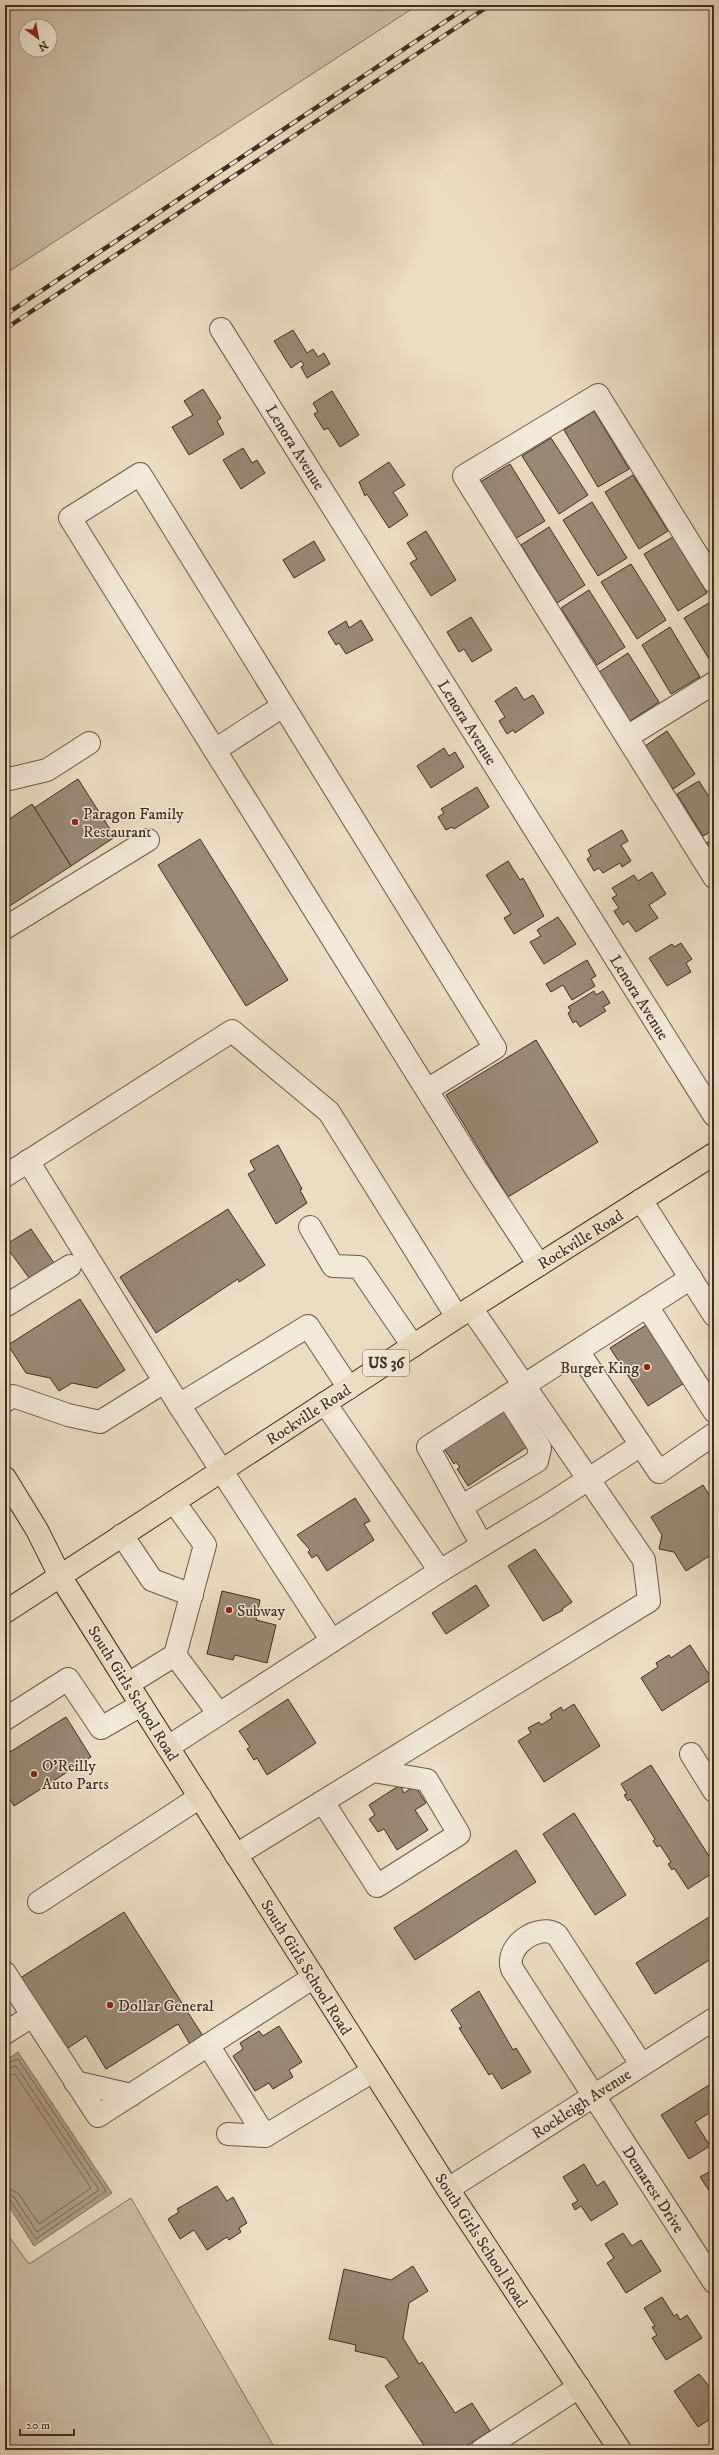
<svg xmlns="http://www.w3.org/2000/svg" width="719" height="2455" viewBox="0 0 719 2455" font-family="'IM FELL DW Pica',serif">
<style>
.green{fill:#cebfa8;stroke:#867766;fill-rule:evenodd}
.water{fill:#b1a28d;stroke:#837463}
.lines{fill:none;stroke-linecap:round;stroke-linejoin:round}
.shore{stroke:#786858;stroke-width:1}
.building{fill:#988976;stroke:#3f2f23}
.minor-casing{stroke:#6a5a4b;stroke-width:24}
.major-casing{stroke:#3f2f23;stroke-width:24}
.minor{stroke:#f2e9d8;stroke-width:22}
.major{stroke:#ebddc3;stroke-width:22}
.rail-casing{stroke:#3f2f23;stroke-width:4.5}
.rail{stroke:#f2e9d8;stroke-width:3;stroke-dasharray:9;stroke-linecap:butt}
.poi-dot{fill:#8f2418;stroke:#f2e9d8;stroke-width:1.5}
.labels{text-anchor:middle;stroke-width:3;stroke-linejoin:round;paint-order:stroke}
.shield{fill:#f2e9d8;stroke:#756759;stroke-width:1}
.shield-label{font-size:15px;font-weight:bold;fill:#3f2f23}
.street-label{font-size:16px;fill:#3f2f23;stroke:#f2e9d8}
.poi-label{font-size:16px;fill:#3f2f23;stroke:#f2e9d8;text-anchor:start}
</style>
<rect width="100%" height="100%" fill="#ebddc3"/>
<filter id="stains"><feTurbulence type="fractalNoise" baseFrequency=".005" numOctaves="4"/><feColorMatrix values="0 0 0 0 .2 0 0 0 0 .09 0 0 0 0 .02 0 0 0 .5 -.17"/></filter>
<radialGradient id="worn" r=".72"><stop offset=".6" stop-color="#630" stop-opacity="0"/><stop offset="1" stop-color="#630" stop-opacity=".3"/></radialGradient>
<g class="green">
<path d="M5 5H418L5 274ZM26 26H50V50H26Z"/>
<path d="M131 2198 276 2450H5V2231L29 2264Z"/>
</g>
<path class="water" d="M18 2052 112 2193 34 2246 5 2200V2061Z"/>
<g class="lines">
<g class="shore">
<path d="M5 2064 18 2059 106 2191 36 2239 10 2200 5 2198"/>
<path d="M5 2069 16 2066 99 2190 37 2232 14 2197 5 2193"/>
<path d="M5 2075 15 2074 91 2188 39 2224 18 2193 5 2187"/>
</g>
</g>
<g class="building">
<path d="M293 330 307 353 313 349 318 357 324 353 330 364 307 378 301 367 304 365 301 361 291 368 274 341Z"/>
<path d="M203 389 221 418 217 421 224 434 189 455 172 427 193 415 184 401Z"/>
<path d="M332 391 359 435 340 447 328 428 324 430 314 414 318 412 313 403Z"/>
<path d="M594 411 629 469 598 487 564 430Z"/>
<path d="M551 438 588 495 559 514 522 456Z"/>
<path d="M243 448 252 463 257 460 265 473 241 489 223 460Z"/>
<path d="M389 462 405 485 393 492 408 515 389 528 367 494 365 496 359 482Z"/>
<path d="M510 464 545 521 515 539 480 482Z"/>
<path d="M633 475 668 531 639 549 605 492Z"/>
<path d="M592 502 627 558 598 576 563 520Z"/>
<path d="M549 527 585 585 557 603 521 545Z"/>
<path d="M426 531 456 580 431 596 410 563 417 559 407 543Z"/>
<path d="M673 537 707 593 678 611 644 554Z"/>
<path d="M314 541 325 560 294 578 283 560Z"/>
<path d="M631 564 666 620 637 639 601 582Z"/>
<path d="M589 590 625 647 597 665 561 608Z"/>
<path d="M712 601 714 604V667L684 618Z"/>
<path d="M471 617 492 650 472 662 464 649 459 652 447 632Z"/>
<path d="M361 620 373 640 346 654 339 643 336 645 328 632 346 621 349 628Z"/>
<path d="M670 627 700 677 671 694 642 645Z"/>
<path d="M628 653 659 702 630 721 599 672Z"/>
<path d="M516 687 524 700 533 695 544 713 515 733 513 730 507 734 499 721 505 717 495 701Z"/>
<path d="M667 731 695 774 673 789 645 746Z"/>
<path d="M444 748 449 756 455 752 464 767 431 788 417 766Z"/>
<path d="M78 779 115 837 71 866 34 808Z"/>
<path d="M699 781 714 805V830L703 836 677 794Z"/>
<path d="M477 787 489 807 454 829 452 827 446 830 438 817 444 813 441 809Z"/>
<path d="M32 804 71 866 5 909V822Z"/>
<path d="M622 830 628 841 621 845 631 861 622 867 620 863 603 873 599 868 594 871 587 859 591 856 588 850Z"/>
<path d="M200 839 288 980 246 1006 158 865Z"/>
<path d="M714 839V856L706 843Z"/>
<path d="M508 861 520 880 523 878 544 916 514 934 504 918 511 914 486 875Z"/>
<path d="M652 872 666 894 649 905 658 918 636 932 628 921 623 925 614 911 619 908 612 898 617 895 612 888 634 875 638 881Z"/>
<path d="M558 917 576 944 544 964 530 942 541 936 537 930Z"/>
<path d="M681 943 692 959 686 963 691 972 667 986 649 958 672 944 674 947Z"/>
<path d="M587 960 596 976 591 979 595 986 572 1000 563 985 551 992 546 984Z"/>
<path d="M594 991 596 995 603 991 610 1003 603 1007 606 1011 580 1027 576 1021 573 1023 568 1013 571 1011 568 1007Z"/>
<path d="M536 1040 598 1142 508 1197 446 1095Z"/>
<path d="M278 1145 302 1189 300 1190 307 1203 276 1224 248 1174 255 1170 250 1161Z"/>
<path d="M228 1209 265 1265 239 1282 238 1279 156 1333 120 1277Z"/>
<path d="M31 1229 56 1266 32 1282 5 1245Z"/>
<path d="M80 1299 125 1370 97 1388 72 1383 59 1391 50 1378 26 1373 8 1345Z"/>
<path d="M651 1322 689 1380 648 1406 610 1348Z"/>
<path d="M506 1407 530 1445 468 1486 457 1469 460 1467 456 1462 454 1464 443 1447Z"/>
<path d="M703 1485 714 1503V1553L686 1571 674 1552 659 1549 662 1535 651 1517Z"/>
<path d="M355 1498 370 1521 364 1524 374 1540 327 1571 317 1555 312 1558 308 1552 310 1550 297 1535Z"/>
<path d="M535 1549 572 1602 562 1609 563 1610 543 1621 508 1566Z"/>
<path d="M476 1585 489 1606 446 1634 432 1613Z"/>
<path d="M222 1591 260 1600 256 1620 276 1625 267 1663 235 1655 233 1660 207 1654Z"/>
<path d="M690 1645 712 1679 662 1711 641 1678 658 1667 656 1663 669 1655 671 1658Z"/>
<path d="M288 1699 316 1743 267 1775 257 1758 254 1760 247 1749 250 1747 239 1731Z"/>
<path d="M574 1704 600 1746 544 1782 518 1741 531 1733 528 1728 539 1722 541 1725 552 1718 550 1714 561 1707 563 1711Z"/>
<path d="M66 1717 91 1757 14 1806 5 1792V1755Z"/>
<path d="M651 1765 714 1864V1872L688 1889 674 1868 672 1870 668 1864 671 1862 660 1845 657 1847 653 1841 655 1839 630 1799 628 1801 624 1795 627 1794 621 1784Z"/>
<path d="M400 1785 404 1793 415 1786 426 1803 415 1810 428 1830 397 1850 384 1829 378 1832 369 1819 375 1815 369 1805Z"/>
<path d="M574 1813 626 1895 595 1915 543 1834Z"/>
<path d="M516 1850 536 1882 415 1960 394 1928Z"/>
<path d="M124 1912 203 2036 190 2044 178 2024 106 2069 86 2036 65 2050 17 1980Z"/>
<path d="M714 1914V1957L655 1994 636 1963Z"/>
<path d="M479 1991 513 2050 516 2048 531 2072 502 2089 492 2073 489 2075 459 2028 462 2027 451 2010Z"/>
<path d="M279 2026 302 2062 289 2070 293 2077 273 2089 269 2083 255 2091 233 2056 243 2049 240 2043 259 2031 263 2036Z"/>
<path d="M714 2082V2110L695 2122 710 2146 689 2159 661 2115Z"/>
<path d="M584 2164 597 2186 604 2181 618 2204 591 2221 581 2206 575 2210 572 2204 578 2201 563 2177Z"/>
<path d="M714 2169V2198L700 2177Z"/>
<path d="M217 2186 227 2201 233 2197 247 2223 239 2228 241 2232 229 2240 227 2237 207 2250 194 2230 180 2239 168 2219 179 2212 177 2209Z"/>
<path d="M623 2233 632 2246 641 2240 661 2271 626 2293 607 2263 614 2258 605 2244Z"/>
<path d="M413 2266 428 2291 409 2303 403 2338 419 2364 422 2362 455 2413 472 2403 490 2431 460 2450H427L385 2386 399 2377 386 2358 355 2351 356 2345 329 2339 344 2269 391 2280Z"/>
<path d="M662 2297 674 2316 677 2314 680 2320 687 2315 702 2338 666 2360 652 2338 657 2335 652 2327 655 2326 644 2308Z"/>
<path d="M699 2374 714 2392V2421L712 2418 698 2427 674 2391Z"/>
</g>
<g class="lines">
<defs>
<g id="minor">
<path d="M221 329 714 1115"/>
<path d="M714 582 598 395 464 476 714 877"/>
<path d="M627 737 714 683"/>
<path d="M215 750 283 706"/>
<path d="M5 780 47 770 89 743"/>
<path d="M5 928 148 840"/>
<path d="M427 1090 495 1048 140 474 70 518 476 1169 539 1265"/>
<path d="M28 1161 179 1405"/>
<path d="M5 1176 232 1031 329 1112 457 1317"/>
<path d="M641 1200 714 1315"/>
<path d="M310 1227 333 1266 359 1267 413 1346"/>
<path d="M5 1306 70 1266"/>
<path d="M647 1306 714 1411"/>
<path d="M578 1351 659 1472 714 1434"/>
<path d="M5 1401 13 1396 68 1415 100 1422 164 1382"/>
<path d="M174 1502 205 1545 175 1655 219 1714"/>
<path d="M461 1507 537 1461 540 1448 507 1396"/>
<path d="M122 1535 152 1580 192 1595"/>
<path d="M482 1545 428 1447 691 1278"/>
<path d="M440 1571 547 1506 641 1445"/>
<path d="M332 1641 179 1405 308 1326 349 1388"/>
<path d="M128 1684 175 1655"/>
<path d="M5 1719 68 1679 101 1728 141 1705"/>
<path d="M168 1747 440 1571 325 1403"/>
<path d="M691 1754 714 1791"/>
<path d="M323 1802 377 1886 459 1834 427 1780 373 1771"/>
<path d="M236 1855 649 1601 644 1560 471 1308"/>
<path d="M39 1902 200 1797"/>
<path d="M5 1973 98 2116 314 1977"/>
<path d="M5 2033 32 2016"/>
<path d="M208 2045 265 2136 373 2071"/>
<path d="M641 2064 557 1935C539 1922 504 1946 512 1969L714 2282"/>
<path d="M75 2082 131 2095"/>
<path d="M228 2134 265 2136"/>
<path d="M448 2189 714 2019"/>
<path d="M482 2450 579 2387"/>
</g>
<g id="major">
<path d="M5 1478 37 1530 60 1576 128 1684 448 2189 620 2450"/>
<path d="M5 1612 471 1308 714 1154"/>
</g>
</defs>
<use href="#minor" class="minor-casing"/>
<use href="#major" class="major-casing"/>
<use href="#minor" class="minor"/>
<use href="#major" class="major"/>
<defs>
<g id="rail">
<path d="M5 315 470 5"/>
<path d="M5 329 490 5"/>
</g>
</defs>
<use href="#rail" class="rail-casing"/>
<use href="#rail" class="rail"/>
</g>
<g class="poi-dot">
<circle cx="75" cy="822" r="4"/>
<circle cx="647" cy="1367" r="4"/>
<circle cx="229" cy="1610" r="4"/>
<circle cx="34" cy="1774" r="4"/>
<circle cx="110" cy="2005" r="4"/>
</g>
<g class="labels">
<rect class="shield" x="363" y="1350" width="46" height="26" rx="3"/>
<g class="shield-label">
<text x="386" y="1368">US 36</text>
</g>
<g class="street-label">
<text transform="translate(296 447) rotate(58)" y="6">Lenora Avenue</text>
<text transform="translate(468 722) rotate(58)" y="6">Lenora Avenue</text>
<text transform="translate(640 997) rotate(58)" y="6">Lenora Avenue</text>
<text transform="translate(580 1239) rotate(-32)" y="6">Rockville Road</text>
<text transform="translate(308 1414) rotate(-33)" y="6">Rockville Road</text>
<text transform="translate(134 1693) rotate(58)" y="6">South Girls School Road</text>
<text transform="translate(307 1967) rotate(58)" y="6">South Girls School Road</text>
<text transform="translate(581 2103) rotate(-33)" y="6">Rockleigh Avenue</text>
<text transform="translate(654 2189) rotate(57)" y="6">Demarest Drive</text>
<text transform="translate(482 2240) rotate(57)" y="6">South Girls School Road</text>
</g>
<g class="poi-label">
<text x="83" y="819">Paragon Family<tspan x="83" dy="18">Restaurant</tspan></text>
<text x="639" y="1373" text-anchor="end">Burger King</text>
<text x="237" y="1616">Subway</text>
<text x="42" y="1771">O'Reilly<tspan x="42" dy="18">Auto Parts</tspan></text>
<text x="118" y="2011">Dollar General</text>
</g>
</g>
<rect width="719" height="2455" fill="none" stroke="#ebddc3" stroke-width="20"/>
<rect x="6" y="6" width="707" height="2443" fill="none" stroke="#3f2f23" stroke-width="2"/>
<rect x="10" y="10" width="699" height="2435" fill="none" stroke="#3f2f23"/>
<g transform="translate(38 38) rotate(148)"><circle r="19" fill="#f2e9d8" stroke="#aa9f90"/>
<path d="M0-3L7 15L0 10L-7 15Z" fill="#8f2418"/>
<text y="-6" font-size="11" font-weight="bold" text-anchor="middle" fill="#3f2f23">N</text>
</g>
<path d="M20 2429v6h54v-6" fill="none" stroke="#3f2f23" stroke-width="2"/>
<text x="26" y="2429" font-size="12" fill="#3f2f23" stroke="#f2e9d8" stroke-width="3" paint-order="stroke">20 m</text>
<rect width="100%" height="100%" filter="url(#stains)"/>
<rect width="100%" height="100%" fill="url(#worn)"/>
</svg>
